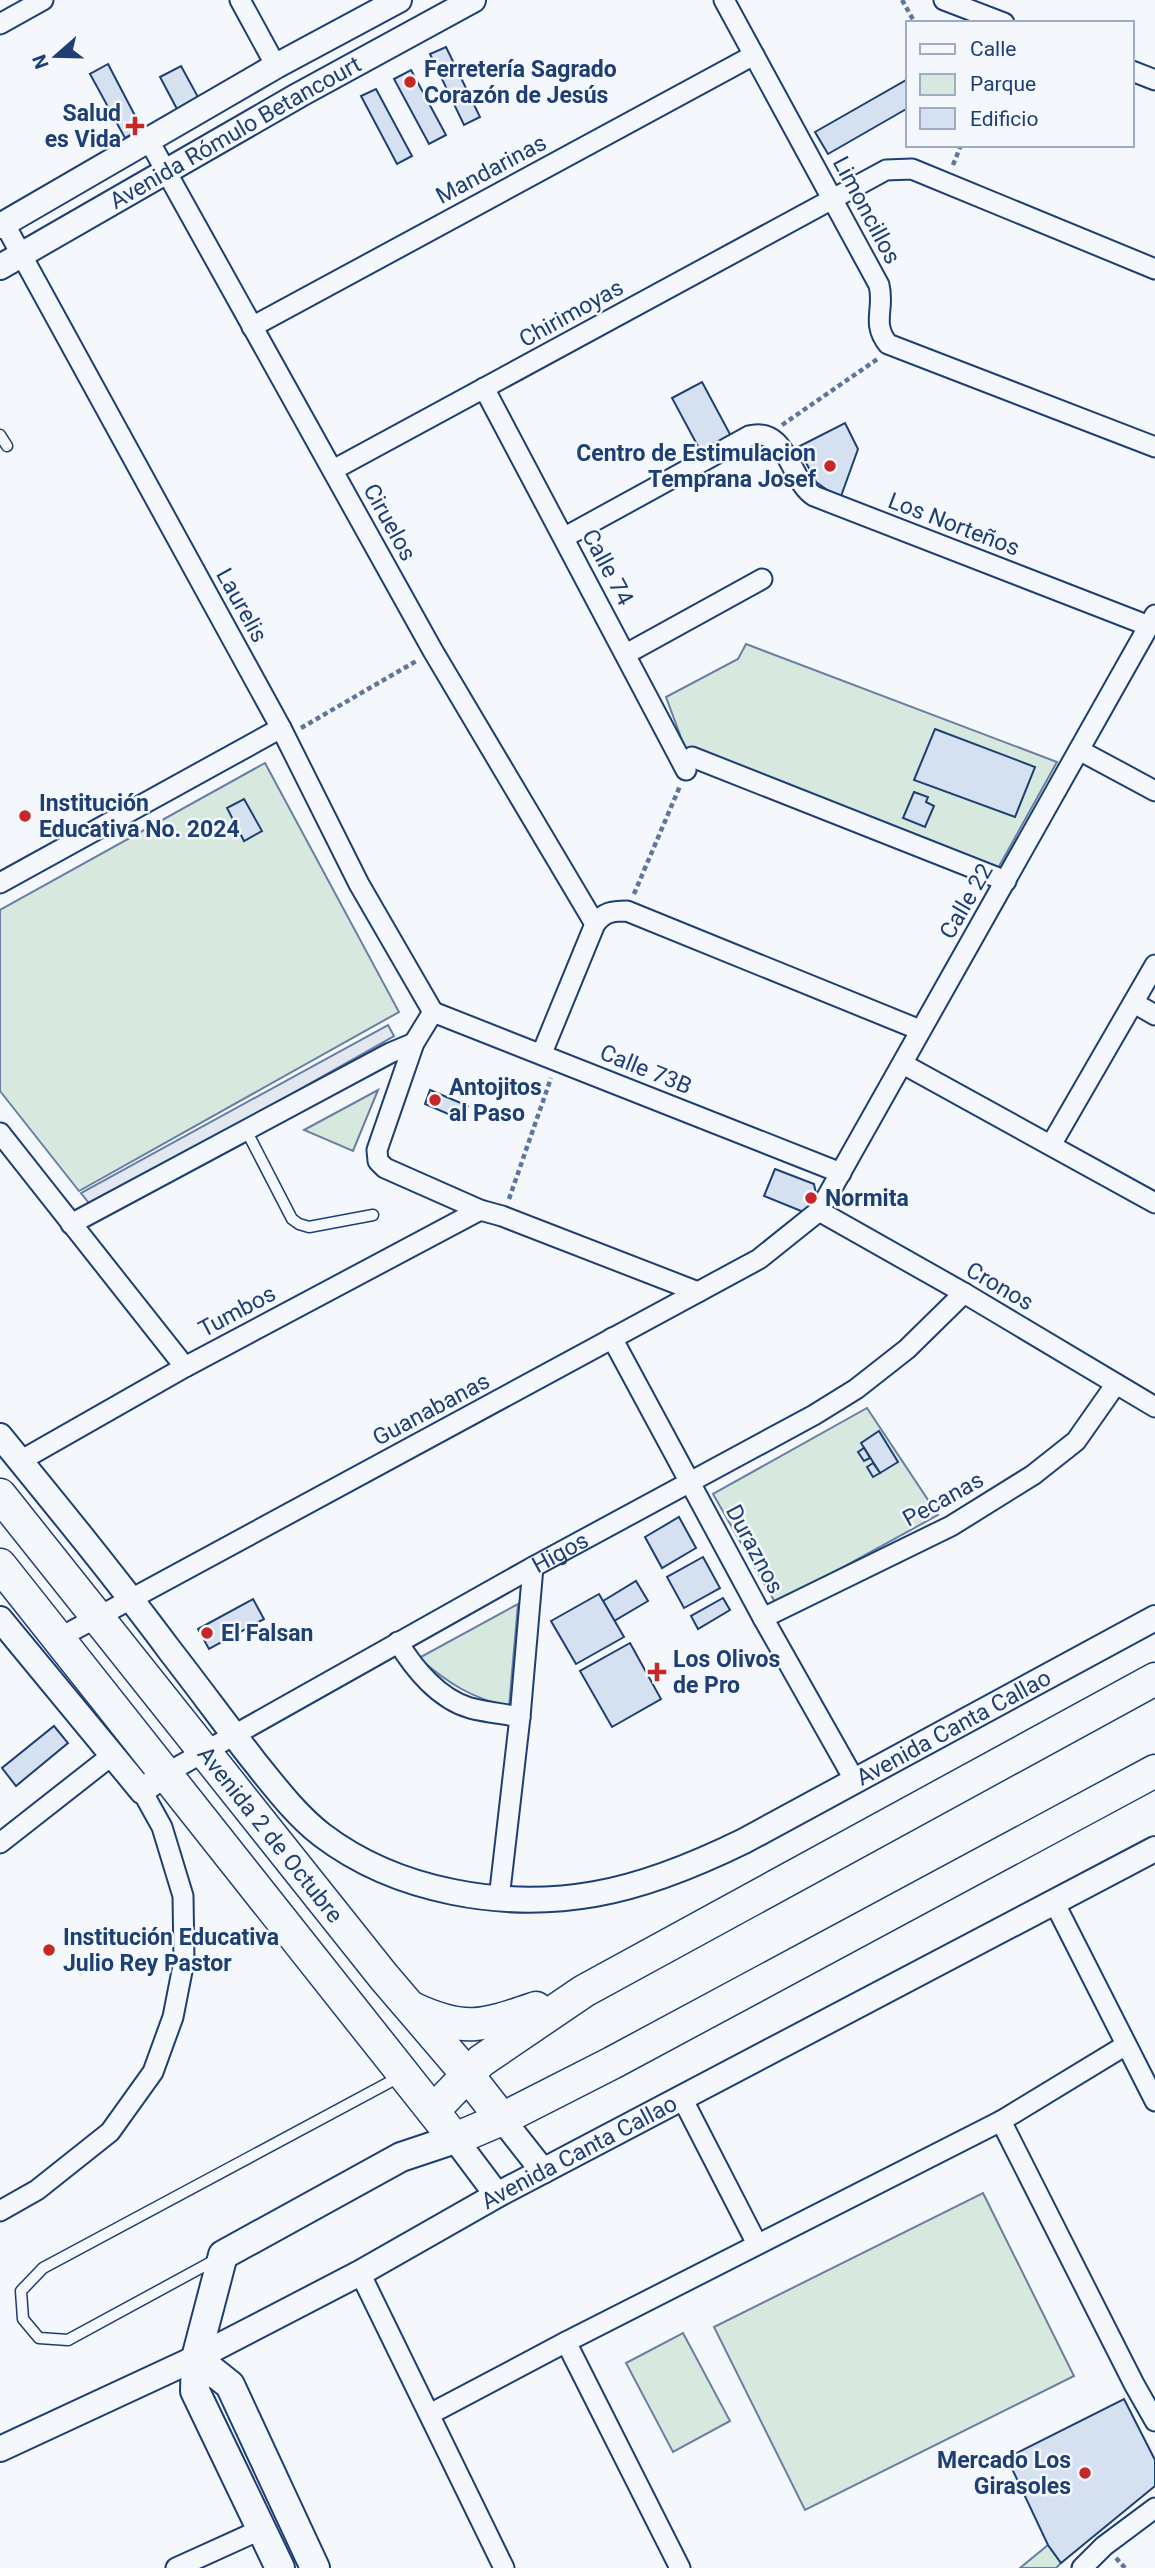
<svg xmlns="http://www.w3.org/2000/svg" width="1155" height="2568" viewBox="0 0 1155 2568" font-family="Roboto,sans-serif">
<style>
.green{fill:#d7e8df;stroke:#687fa3;stroke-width:2}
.parking{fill:#e3e8f0;stroke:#687fa3;stroke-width:2}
.building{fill:#d5e0f0;stroke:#1d3f73;stroke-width:2}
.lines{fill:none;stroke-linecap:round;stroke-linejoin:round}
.service-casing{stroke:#1d3f73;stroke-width:13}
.minor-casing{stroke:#1d3f73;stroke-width:23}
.tertiary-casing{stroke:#1d3f73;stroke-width:28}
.secondary-casing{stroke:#1d3f73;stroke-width:32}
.primary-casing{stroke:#1d3f73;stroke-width:35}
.path{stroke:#5e769c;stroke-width:4.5;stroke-dasharray:5 3.5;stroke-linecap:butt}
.service{stroke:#f4f7fb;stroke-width:10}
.minor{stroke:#f4f7fb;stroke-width:19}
.tertiary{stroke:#f4f7fb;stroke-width:24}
.secondary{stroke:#f4f7fb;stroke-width:28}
.primary{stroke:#f4f7fb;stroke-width:32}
.poi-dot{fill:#c62828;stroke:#f4f7fb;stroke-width:2.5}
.labels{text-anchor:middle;stroke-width:5;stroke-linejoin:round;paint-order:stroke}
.poi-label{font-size:23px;font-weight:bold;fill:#1d3f73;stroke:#f4f7fb;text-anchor:start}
.street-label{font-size:23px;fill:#1d3f73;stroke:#f4f7fb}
</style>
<rect width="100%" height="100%" fill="#f4f7fb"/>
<g class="green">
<path d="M746 644 1057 762 992 879 689 759 666 697 738 659Z"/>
<path d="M265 763 399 1012 79 1191 0 1091V910Z"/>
<path d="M378 1090 353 1151 304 1130Z"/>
<path d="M867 1408 938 1515 776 1604 713 1494Z"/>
<path d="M518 1604 509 1707C470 1697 449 1684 419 1658Z"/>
<path d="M983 2193 1074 2376 805 2510 714 2327Z"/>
<path d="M683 2333 730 2421 673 2452 626 2363Z"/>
<path d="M1048 2545 1061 2563 1056 2568H1020Z"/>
</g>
<path class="parking" d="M388 1025 394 1036 92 1207 81 1193Z"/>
<g class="building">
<path d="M446 47 480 117 464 125 430 54Z"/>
<path d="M108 64 142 129 125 138 90 74Z"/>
<path d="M181 66 198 97 177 109 160 77Z"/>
<path d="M411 70 446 135 429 144 394 79Z"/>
<path d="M908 79V108L828 154 815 132Z"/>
<path d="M376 89 412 156 397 164 361 96Z"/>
<path d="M702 382 731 436 701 452 672 398Z"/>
<path d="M845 423 858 449 840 499 816 482 798 447Z"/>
<path d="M935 729 1035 767 1015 817 914 780Z"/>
<path d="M914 792 928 797 926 802 934 806 925 827 903 818Z"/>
<path d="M244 799 262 831 244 841 227 808Z"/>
<path d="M430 1090 468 1106 462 1120 425 1104Z"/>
<path d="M775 1169 814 1184 817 1199 806 1213 764 1196Z"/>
<path d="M879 1431 898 1462 880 1473 861 1443Z"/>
<path d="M864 1448 870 1458 864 1461 858 1452Z"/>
<path d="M873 1463 880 1473 873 1477 867 1467Z"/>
<path d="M679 1517 696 1548 662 1568 645 1537Z"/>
<path d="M703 1557 720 1588 684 1608 667 1577Z"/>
<path d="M636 1581 648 1601 614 1621 603 1601Z"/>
<path d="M599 1594 624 1637 576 1664 551 1621Z"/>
<path d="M723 1598 730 1610 698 1629 691 1616Z"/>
<path d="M253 1599 264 1619 209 1649 198 1629Z"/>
<path d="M630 1643 661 1699 612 1727 580 1671Z"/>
<path d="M54 1726 68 1743 16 1786 2 1768Z"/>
<path d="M1124 2399 1155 2460V2486L1061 2563 1048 2545 1007 2458Z"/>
</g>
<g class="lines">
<defs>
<g id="service">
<path d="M0 435 7 446"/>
<path d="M246 1130 292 1219 299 1224 309 1227 373 1215"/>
<path d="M217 2259 68 2340 39 2338 23 2319 21 2291 43 2268 401 2076"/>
</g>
<g id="minor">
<path d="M240 0 276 66"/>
<path d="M724 0 879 285C885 309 871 323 888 344L1155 447"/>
<path d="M944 0 1004 23"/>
<path d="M0 24 43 0"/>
<path d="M1132 71 1155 80"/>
<path d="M148 139 433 651 595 924"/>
<path d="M4 223 281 728 359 884 433 1012"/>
<path d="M252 327 754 55"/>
<path d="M484 388 686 770"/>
<path d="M333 470 886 170 912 169 1155 269"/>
<path d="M565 537 749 436C788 426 789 480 814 496L1149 626"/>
<path d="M626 654 762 579"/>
<path d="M1079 750 1155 791"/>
<path d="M692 757 1006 881"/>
<path d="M0 883 281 728"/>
<path d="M1134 1003 1155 1015"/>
<path d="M433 1012 414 1043 377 1150 378 1161 385 1168 480 1210 502 1216 698 1292"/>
<path d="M433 1012 841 1173"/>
<path d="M542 1053 595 924C604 912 612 911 627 911L920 1030"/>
<path d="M903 1064 1155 1203"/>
<path d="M0 1133 185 1367"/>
<path d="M1051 1145 1155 965"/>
<path d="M819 1211 964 1293 1155 1407"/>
<path d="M71 1224 390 1053 414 1043"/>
<path d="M612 1338 763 1618 855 1781"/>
<path d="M20 1461 185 1367 480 1210"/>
<path d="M763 1618 951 1526 1033 1475 1076 1441 1116 1384"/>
<path d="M59 1638 759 1259 819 1211 1155 615"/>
<path d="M398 1642C414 1669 439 1699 470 1708 486 1712 504 1714 520 1717"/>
<path id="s1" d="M165 1774 533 1567 814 1415 856 1389 907 1349 964 1293"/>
<path d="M0 1843 111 1756"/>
<path d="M499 1899 520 1717 533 1567"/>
<path d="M1054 1902 1155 2101"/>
<path d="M682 2098 757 2244"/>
<path d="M1001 2121 1134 2384 1155 2421"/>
<path d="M0 2211 37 2190 110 2132 153 2072 173 2017 184 1961 183 1896 162 1827 142 1791"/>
<path d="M360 2273 504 2568"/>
<path d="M566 2342 680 2568"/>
<path d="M430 2414 566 2342 1001 2121 1126 2045"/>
<path d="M176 2568 262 2529"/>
<path d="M1082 2568 1104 2546 1155 2508"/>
</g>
<g id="tertiary">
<path d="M0 226 276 66 399 0"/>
<path id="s2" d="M0 267 299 95 473 0"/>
<path id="s3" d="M0 1436C58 1507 116 1578 171 1652 199 1688 226 1725 254 1761 275 1787 296 1815 322 1835 397 1892 504 1910 595 1894 647 1885 697 1864 744 1841L1155 1618"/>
<path d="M0 1619 142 1791 165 1774"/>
<path d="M502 2119 543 2171"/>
<path d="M455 2139 497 2195"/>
<path id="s4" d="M0 2449 196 2358 360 2273 497 2195 1155 1849"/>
</g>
<g id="secondary">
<path d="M196 2358 230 2385 315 2568"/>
<path d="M280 2568 195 2391 196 2358 223 2255 401 2157 455 2139"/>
</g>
<g id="primary">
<path id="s5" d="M0 1495 384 1977 467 2074 502 2119"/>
<path d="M0 1565 455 2139 502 2119 612 2063 1155 1771"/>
<path d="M412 2008C465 2033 483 2026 536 2008"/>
<path d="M433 2111 481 2061 584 1991 1155 1679"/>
</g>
</defs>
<use href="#service" class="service-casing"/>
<use href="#minor" class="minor-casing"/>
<use href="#tertiary" class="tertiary-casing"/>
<use href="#secondary" class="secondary-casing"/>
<use href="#primary" class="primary-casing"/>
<g class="path">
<path d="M902 0 915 23"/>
<path d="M953 165 961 145"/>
<path d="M782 425 879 358"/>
<path d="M301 728 418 660"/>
<path d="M634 894 680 786"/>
<path d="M509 1199 551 1078"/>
<path d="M1116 2558 1125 2568"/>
</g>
<use href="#service" class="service"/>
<use href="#minor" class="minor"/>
<use href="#tertiary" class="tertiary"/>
<use href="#secondary" class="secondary"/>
<use href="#primary" class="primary"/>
</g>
<g class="poi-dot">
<circle cx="410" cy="82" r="7"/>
<path d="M131.5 115.5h7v7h7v7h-7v7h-7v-7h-7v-7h7z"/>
<circle cx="830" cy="466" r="7"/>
<circle cx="25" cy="816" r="7"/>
<circle cx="435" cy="1100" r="7"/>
<circle cx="811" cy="1198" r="7"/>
<circle cx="207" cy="1633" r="7"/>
<path d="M653.5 1661.5h7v7h7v7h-7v7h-7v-7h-7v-7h7z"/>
<circle cx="49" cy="1950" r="7"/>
<circle cx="1085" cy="2473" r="7"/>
</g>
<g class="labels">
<g class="poi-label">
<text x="424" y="77">Ferretería Sagrado<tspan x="424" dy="26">Corazón de Jesús</tspan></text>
<text x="121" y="121" text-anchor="end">Salud<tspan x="121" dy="26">es Vida</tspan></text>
<text x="816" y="461" text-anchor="end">Centro de Estimulacion<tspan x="816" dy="26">Temprana Josef</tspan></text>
<text x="39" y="811">Institución<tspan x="39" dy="26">Educativa No. 2024</tspan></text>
<text x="449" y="1095">Antojitos<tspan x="449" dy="26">al Paso</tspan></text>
<text x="825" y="1206">Normita</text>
<text x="221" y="1641">El Falsan</text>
<text x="673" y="1667">Los Olivos<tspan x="673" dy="26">de Pro</tspan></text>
<text x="63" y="1945">Institución Educativa<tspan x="63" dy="26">Julio Rey Pastor</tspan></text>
<text x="1071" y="2468" text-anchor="end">Mercado Los<tspan x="1071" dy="26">Girasoles</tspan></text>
</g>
<g class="street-label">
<text dy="8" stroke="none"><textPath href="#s2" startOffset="271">Avenida Rómulo Betancourt</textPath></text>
<text transform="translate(491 169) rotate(-28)" y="8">Mandarinas</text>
<text transform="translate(867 210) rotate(62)" y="8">Limoncillos</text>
<text transform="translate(571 313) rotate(-29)" y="8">Chirimoyas</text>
<text transform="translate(390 522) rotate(61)" y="8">Ciruelos</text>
<text transform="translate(954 524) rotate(21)" y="8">Los Norteños</text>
<text transform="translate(608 567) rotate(62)" y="8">Calle 74</text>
<text transform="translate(242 605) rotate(61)" y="8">Laurelis</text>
<text transform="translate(966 901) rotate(-60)" y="8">Calle 22</text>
<text transform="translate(646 1069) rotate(22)" y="8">Calle 73B</text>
<text transform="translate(1000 1286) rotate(30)" y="8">Cronos</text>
<text transform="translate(237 1311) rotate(-28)" y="8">Tumbos</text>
<text transform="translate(431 1409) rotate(-28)" y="8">Guanabanas</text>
<text transform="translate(943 1499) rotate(-29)" y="8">Pecanas</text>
<text transform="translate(755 1549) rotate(62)" y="8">Duraznos</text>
<text dy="8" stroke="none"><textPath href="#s1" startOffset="453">Higos</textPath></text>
<text dy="8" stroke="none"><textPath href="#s3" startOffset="1197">Avenida Canta Callao</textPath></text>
<text dy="8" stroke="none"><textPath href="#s5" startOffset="434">Avenida 2 de Octubre</textPath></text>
<text dy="8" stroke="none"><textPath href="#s4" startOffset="651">Avenida Canta Callao</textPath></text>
</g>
</g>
<rect x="906" y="21" width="228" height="126" fill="#f4f7fb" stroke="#9eadc5" stroke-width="2"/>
<rect x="920" y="44" width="35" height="10" fill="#f4f7fb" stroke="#9eadc5" stroke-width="2"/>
<text x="970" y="56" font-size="21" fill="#1d3f73">Calle</text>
<rect x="920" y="74" width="35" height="21" fill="#d7e8df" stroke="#9eadc5" stroke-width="2"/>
<text x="970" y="91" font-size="21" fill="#1d3f73">Parque</text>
<rect x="920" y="108" width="35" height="21" fill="#d5e0f0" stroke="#9eadc5" stroke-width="2"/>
<text x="970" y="126" font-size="21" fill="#1d3f73">Edificio</text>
<g transform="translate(56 56) rotate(250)" stroke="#f4f7fb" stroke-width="5" paint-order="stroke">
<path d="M0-5L12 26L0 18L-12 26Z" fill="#1d3f73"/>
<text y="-10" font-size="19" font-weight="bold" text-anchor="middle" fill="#1d3f73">N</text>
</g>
</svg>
